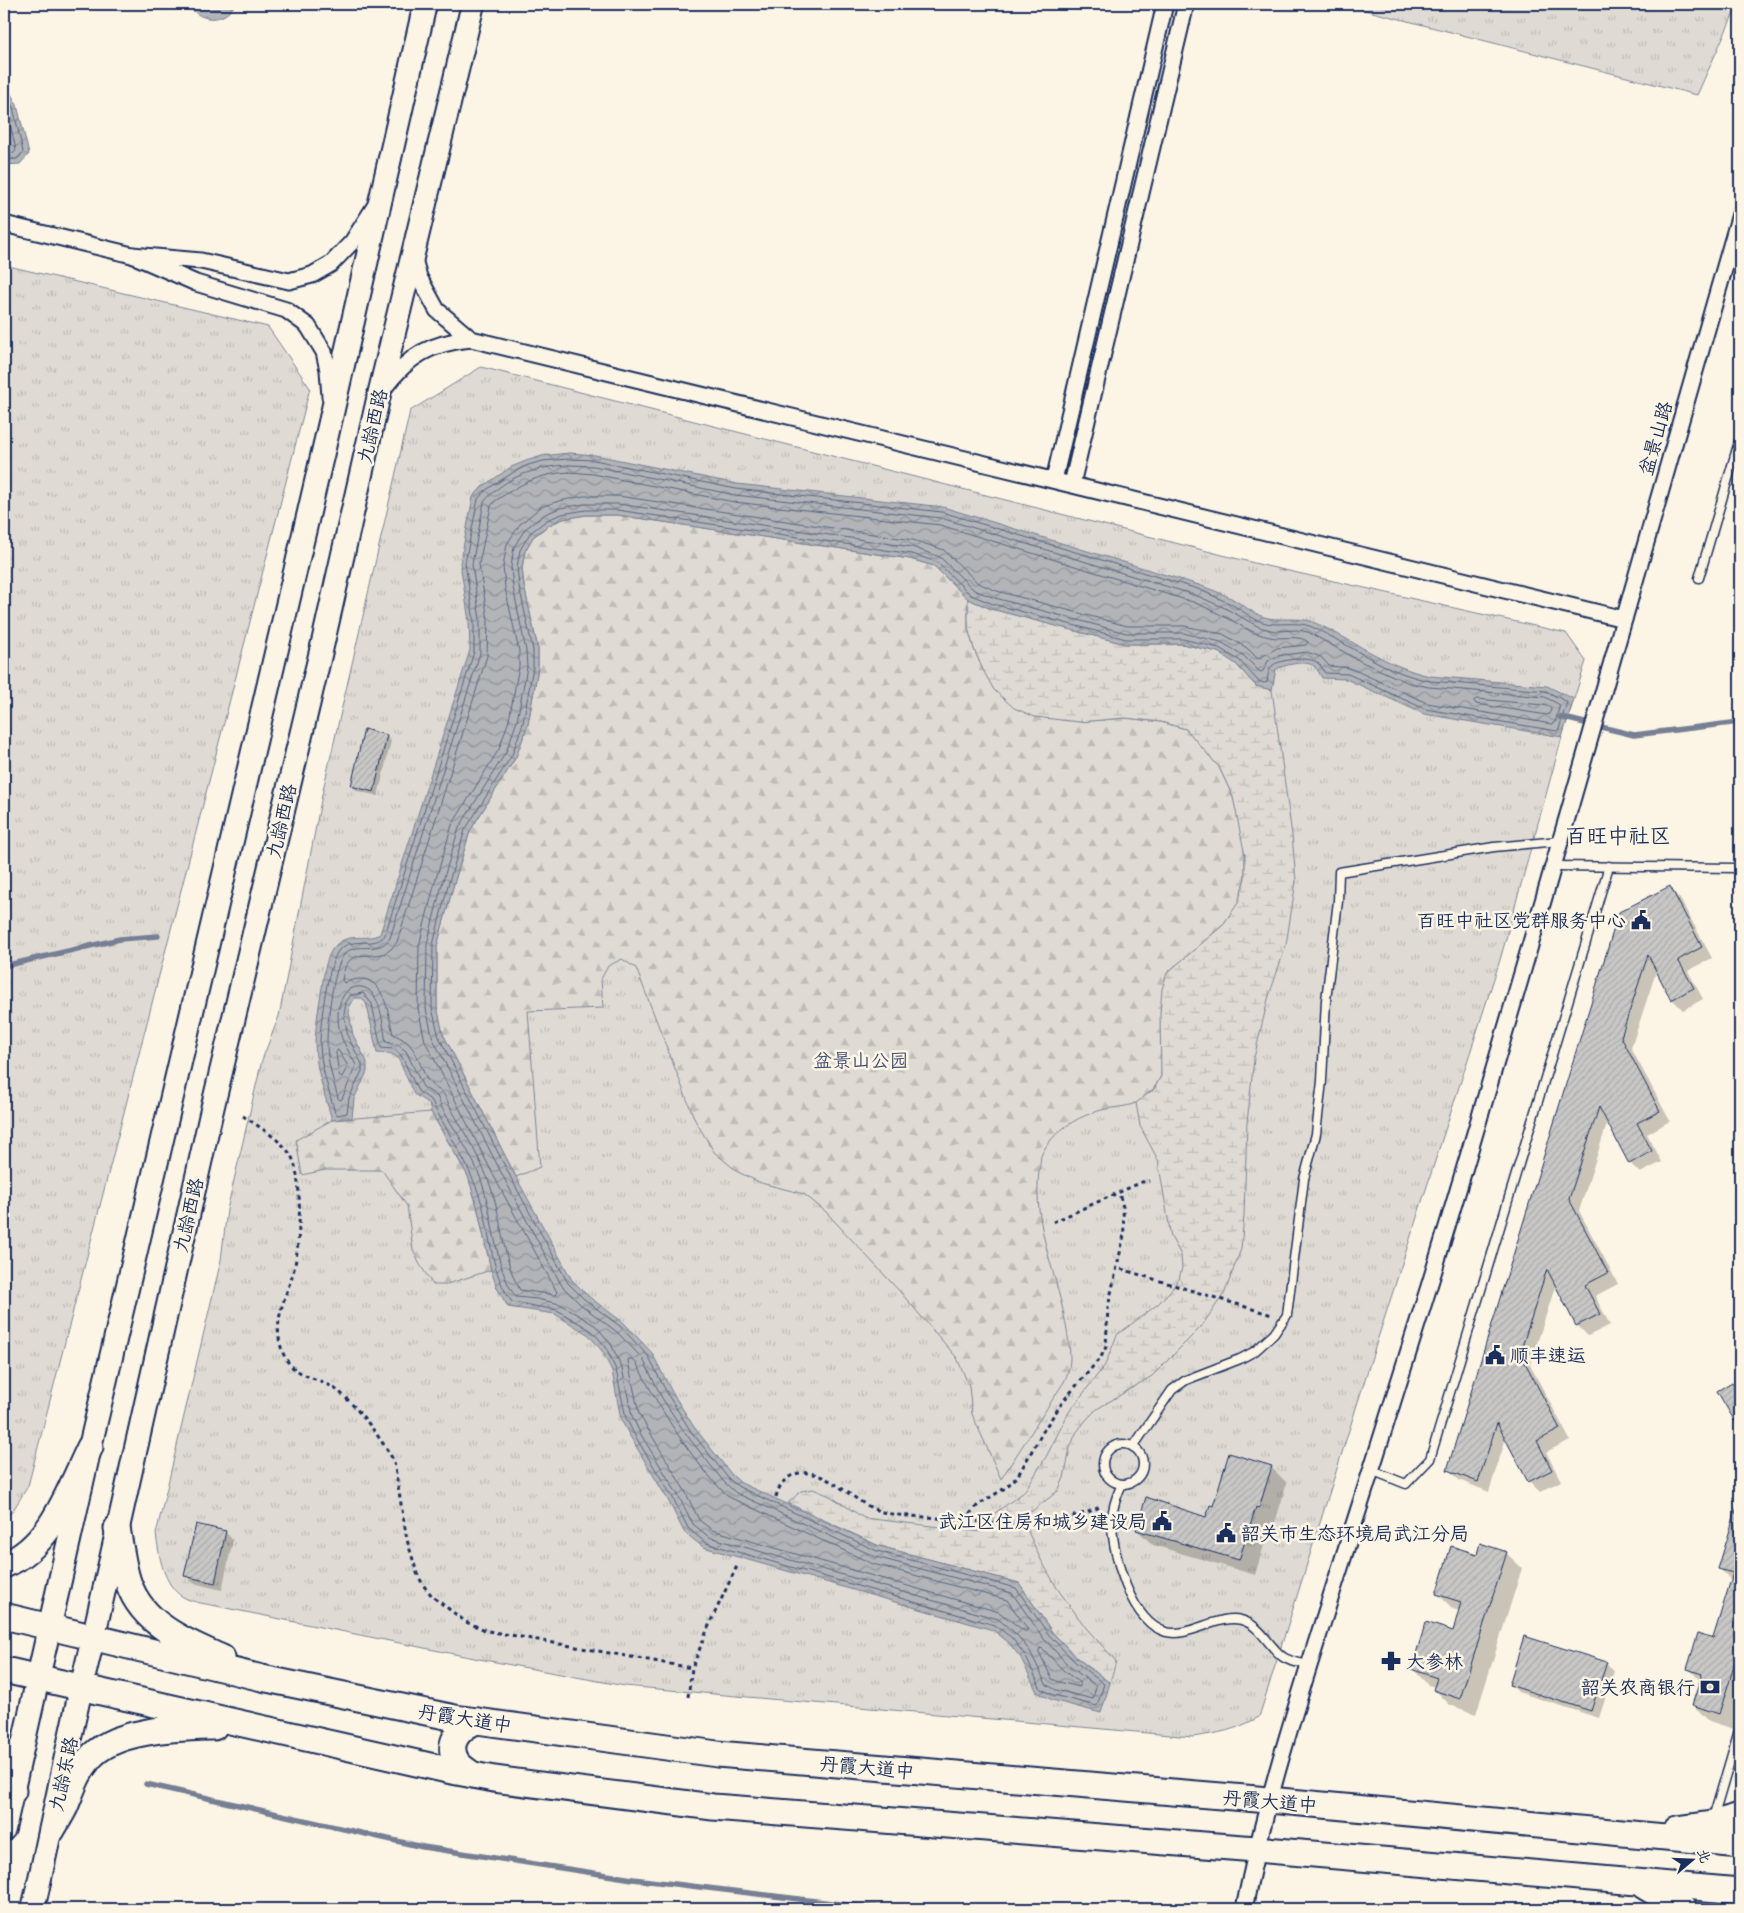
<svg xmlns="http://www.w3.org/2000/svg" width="1744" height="1913" viewBox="0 0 1744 1913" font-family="'Patrick Hand','LXGW WenKai TC',sans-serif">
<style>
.grass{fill:url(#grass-tufts);stroke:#7d8599}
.forest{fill:url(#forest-firs);stroke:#7d8599}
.wetland{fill:url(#wetland-marsh);stroke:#7d8599}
.water{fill:url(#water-waves);stroke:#767f94}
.shadow{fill:#0003}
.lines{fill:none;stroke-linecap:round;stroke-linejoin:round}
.shore{stroke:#576482;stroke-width:1}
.stream{stroke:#767f94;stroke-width:5.5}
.building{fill:url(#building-hatch);stroke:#1b2f5e}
.lane-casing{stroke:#1b2f5e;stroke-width:11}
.street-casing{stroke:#1b2f5e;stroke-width:19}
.secondary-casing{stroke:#1b2f5e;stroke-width:26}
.primary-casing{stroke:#1b2f5e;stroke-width:29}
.path{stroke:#1b2f5e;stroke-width:3;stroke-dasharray:4 4;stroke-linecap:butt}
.lane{stroke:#fcf5e5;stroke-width:8}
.street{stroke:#fcf5e5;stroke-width:15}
.secondary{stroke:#fcf5e5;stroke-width:22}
.primary{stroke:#fcf5e5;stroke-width:25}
.labels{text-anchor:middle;stroke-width:5;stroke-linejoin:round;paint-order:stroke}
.street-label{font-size:19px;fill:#1b2f5e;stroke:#fcf5e5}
.poi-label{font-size:19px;fill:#1b2f5e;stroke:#fcf5e5;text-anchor:end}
.park-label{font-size:19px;fill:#425176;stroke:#fcf5e5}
.quarter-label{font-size:21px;fill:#1b2f5e;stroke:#fcf5e5}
</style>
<defs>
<pattern id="grass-tufts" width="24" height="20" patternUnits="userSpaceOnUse" patternTransform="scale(1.25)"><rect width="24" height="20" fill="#dfdbd4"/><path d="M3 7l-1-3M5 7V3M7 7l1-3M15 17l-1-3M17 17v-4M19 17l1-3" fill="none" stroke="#bfbcb8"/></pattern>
<pattern id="forest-firs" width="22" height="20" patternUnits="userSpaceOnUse" patternTransform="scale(1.25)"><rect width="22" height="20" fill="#dfdbd4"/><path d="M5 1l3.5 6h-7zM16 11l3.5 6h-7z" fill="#bfbcb8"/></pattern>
<pattern id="wetland-marsh" width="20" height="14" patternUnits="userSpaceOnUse" patternTransform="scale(1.25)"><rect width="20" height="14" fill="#dfdbd4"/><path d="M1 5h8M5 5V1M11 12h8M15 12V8" fill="none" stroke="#bfbcb8"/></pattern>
<pattern id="water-waves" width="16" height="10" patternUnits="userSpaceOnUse" patternTransform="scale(1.25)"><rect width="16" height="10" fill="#b2b4b8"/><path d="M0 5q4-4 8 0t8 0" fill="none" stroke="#909399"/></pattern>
<pattern id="building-hatch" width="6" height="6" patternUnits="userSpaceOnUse" patternTransform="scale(1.25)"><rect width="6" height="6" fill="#c8c7c6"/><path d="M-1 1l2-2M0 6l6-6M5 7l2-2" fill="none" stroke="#ababac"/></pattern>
</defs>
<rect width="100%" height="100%" fill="#fcf5e5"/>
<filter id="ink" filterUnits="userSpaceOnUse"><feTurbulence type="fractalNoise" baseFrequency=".02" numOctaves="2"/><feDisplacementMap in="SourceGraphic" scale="10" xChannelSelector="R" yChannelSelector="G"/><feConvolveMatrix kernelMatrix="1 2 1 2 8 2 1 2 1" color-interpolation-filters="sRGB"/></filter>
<g filter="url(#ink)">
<g class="grass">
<path d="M1341 4H1738L1697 95Z"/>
<path d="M4 265 268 327 310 388 28 1486 12 1512 4 1517Z"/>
<path d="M481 367 1262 565 1566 633 1586 661 1562 737 1500 960 1378 1338 1259 1717C1234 1731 1219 1733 1192 1737L625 1686 479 1659 221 1607C209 1604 193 1603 183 1597 163 1585 159 1555 156 1534L221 1260 227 1210 262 1060 279 1016 323 790 410 411Z"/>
</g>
<g class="forest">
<path d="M586 515H617L910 559 934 566 968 599V628L974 649 983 670 1079 722 1125 718 1161 722 1186 729 1219 767 1233 797 1241 828 1245 856V878L1238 904 1222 926 1167 973 1161 1076C1155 1088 1148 1097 1136 1103 1126 1107 1116 1107 1106 1109 1081 1114 1051 1131 1041 1156 1040 1161 1040 1167 1039 1171 1032 1226 1059 1278 1067 1331 1070 1351 1073 1363 1064 1382L1001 1479 972 1414 969 1386 957 1358 902 1294 826 1212 804 1194 761 1183 738 1172 714 1152 695 1120 636 968 622 959 608 966 601 979 603 1008 528 1011 540 1167 516 1177 443 1034 437 1007V946L453 887 470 831 516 757 528 724 538 668V649L524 586 522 568 525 551 533 537 549 525 563 519Z"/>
<path d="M431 1112 468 1176 477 1206 491 1270 444 1285H433L419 1263 413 1250 407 1206 382 1170H325L302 1175 296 1140 332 1120Z"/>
</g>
<path class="wetland" d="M968 599 992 609 1125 644H1182L1218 652 1236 664 1256 686 1272 690 1292 835 1296 881 1286 945 1268 999 1254 1058 1247 1123 1244 1216 1241 1249 1225 1292 1201 1327 1152 1376 1097 1409 1086 1420 1076 1433 1070 1448 1064 1478 1058 1491 1027 1515 1026 1527 1040 1558 1057 1588 1086 1628 1116 1661 1110 1683 1077 1658 1052 1632 1019 1583 879 1546 788 1503 801 1491 813 1489 830 1496 864 1518 982 1532 995 1513 1024 1492 1046 1457 1069 1412 1105 1365 1117 1335 1158 1304 1170 1291 1179 1279 1182 1268 1181 1255 1171 1237 1158 1160 1140 1126 1136 1103 1154 1089 1161 1076 1160 1014 1162 989 1167 973 1222 926 1238 903 1245 878V856L1233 797 1219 767 1186 729 1161 722 1125 718 1079 722 1035 717 1014 708 994 690 983 670 974 649 968 628Z"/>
<g class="water">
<path d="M185 4H235C229 16 215 22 201 16 196 14 190 8 185 4Z"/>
<path d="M4 14 9 28 5 63 6 85 17 105 29 154 20 164 5 165Z"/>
<path d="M569 453 595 455 737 484 943 507 1199 585C1210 589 1221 593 1231 598 1242 604 1252 613 1264 617 1280 622 1297 616 1313 622 1352 639 1387 667 1430 676L1547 686 1574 699 1562 737 1424 714 1346 679 1322 678C1320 675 1318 670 1315 667 1307 659 1285 665 1276 669L1272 690 1256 686 1236 664 1218 652 1182 644H1125L991 609 968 599 934 566 910 559 617 515H586L563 519 549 525 533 537 525 551 522 568 524 586 538 649V668L528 724 516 757 470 831 453 887 437 946V1007L443 1034 516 1177 572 1280 588 1296 624 1323 652 1353 672 1392 694 1427 732 1475 741 1483 879 1546 1019 1583 1052 1632 1077 1658 1110 1683 1101 1713 1052 1700 1037 1692 1021 1658 1008 1642 993 1630 703 1547 684 1532 668 1500 631 1438 621 1420 612 1371 602 1351 589 1335 555 1314 508 1307 497 1288 491 1270 477 1206 468 1176 431 1112 429 1104 414 1094 398 1058 392 1054 377 1053 367 1005 362 998H355L350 1004 349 1013 353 1035 367 1062V1072L354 1099 352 1118 332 1120C325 1095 315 1068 315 1041 316 1023 319 1005 322 987 324 975 325 958 334 947 348 931 365 942 380 934L470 650 469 621 460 563 473 497 482 487 511 467 526 461 542 456Z"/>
</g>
<g class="shadow">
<path d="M386 736 391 741 378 796 357 791 352 786Z"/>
<path d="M1670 888 1680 899 1712 958 1688 971 1703 999 1683 1010 1672 999 1657 969 1631 1048 1670 1121 1647 1134 1662 1162 1640 1173 1630 1163 1608 1121 1579 1211 1618 1284 1595 1296 1610 1325 1588 1336 1577 1325 1556 1284 1530 1365 1570 1440 1546 1452 1561 1481 1540 1492 1529 1481 1506 1438 1489 1492 1459 1480 1449 1470Z"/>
<path d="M1732 1384 1740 1392V1427L1719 1391Z"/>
<path d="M1271 1467 1287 1483 1275 1523 1271 1522 1255 1575 1153 1545 1137 1530 1207 1518 1214 1508Z"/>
<path d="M197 1526 226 1533 233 1540 222 1590 193 1583 186 1575Z"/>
<path d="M1730 1534 1740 1538V1710L1734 1729 1709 1721 1693 1705 1701 1681 1689 1669 1714 1640 1732 1581 1719 1568Z"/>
<path d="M1506 1553 1522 1568 1476 1714 1450 1705 1435 1690 1436 1687 1428 1685 1413 1669 1454 1632 1460 1611 1453 1609 1437 1593 1478 1556Z"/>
<path d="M1606 1663 1614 1671 1599 1718 1518 1692 1510 1684Z"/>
</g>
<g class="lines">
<g class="shore">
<path d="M4 92 13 107 23 152 17 159 4 160"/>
<path d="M4 104 7 110 16 150 14 153 4 154"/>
<path d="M569 459 594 460 736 489 942 512 1198 589C1208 594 1219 598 1229 603 1240 609 1251 618 1262 622 1278 627 1296 620 1312 627 1351 645 1386 673 1430 681L1546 691 1567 702 1559 729 1557 731 1425 709 1348 674 1325 673C1323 670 1321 665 1318 663 1311 656 1278 659 1272 666 1268 670 1268 677 1267 682L1264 683 1258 681 1239 660 1219 648 1183 639H1126L993 604 971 595 937 562 912 554 617 510H586L562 514 547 520 530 533 520 550 517 567 519 586 533 650V667L523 723 512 755 465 830 448 885 433 945 432 1008 439 1037 512 1180 568 1283 584 1299 621 1327 648 1356 668 1395 690 1430 728 1478 739 1487 877 1551 1016 1588 1049 1635 1074 1661 1104 1684 1097 1706 1054 1695 1041 1689 1025 1655 1012 1638 995 1625 706 1543 688 1528 673 1498 635 1436 626 1418 616 1370 606 1347 592 1331 557 1310 512 1302C491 1274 491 1237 482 1204 472 1170 453 1141 436 1110L432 1101 418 1091 401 1055 394 1049 381 1048 372 1004 363 993 351 995 346 1002 344 1014 348 1037 362 1064V1071L349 1098 347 1113 338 1115 335 1113C329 1090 320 1066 320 1042 320 1024 328 960 340 949 355 936 375 949 385 935L474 652V621L465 563 478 499 486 490 514 472 528 465 543 461Z"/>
<path d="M569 465 594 466 735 495 941 518 1195 595 1225 608 1259 627 1275 631 1297 630 1308 632 1362 662 1409 683 1429 687 1545 697 1560 705 1555 722 1552 724 1427 703 1350 668 1329 666 1321 657 1307 652 1277 656 1268 661 1263 671 1260 672 1243 655 1221 642 1183 633H1126L995 598 974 590 940 557 912 547 618 504H585L560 508 545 514 525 529 514 547 511 567 513 587 526 651 527 667 517 721 506 752 459 828 442 884 427 944 426 1009 433 1039 506 1182 562 1286 580 1304 617 1332 643 1359 662 1398 685 1433 724 1482 736 1493 876 1557 1012 1593 1044 1639 1069 1666 1096 1686 1093 1699 1056 1690 1046 1684 1030 1651 1016 1634 998 1619 709 1537 693 1524 678 1495 640 1433 632 1416 622 1368 611 1344 596 1326 560 1304 537 1299 516 1297C493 1268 494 1209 478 1172 469 1150 454 1129 442 1108L437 1096 423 1087 406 1051 397 1044 386 1042C382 1023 381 976 349 989 335 1001 336 1024 343 1041 347 1049 352 1057 356 1065L342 1099 340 1100 338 1098C333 1080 327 1061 327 1042 327 1024 333 959 348 951 362 943 379 954 390 938L480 653V620L472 564 484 502C504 477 538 466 569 465Z"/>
<path d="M569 472 593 474 734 502 940 525 1193 602C1202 606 1212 610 1221 615 1238 623 1252 634 1270 637 1281 640 1300 634 1308 642L1306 645 1277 648 1258 659 1247 648 1223 634 1184 626H1127L997 591 978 583 944 550 913 540 618 496H584L559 501 541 507 520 524 507 544 503 566 505 588 519 651V666L509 720 499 749 452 825 435 882 419 946 418 1008 425 1041 499 1186 557 1292 555 1295 520 1290C504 1263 503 1231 495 1201 486 1166 466 1136 449 1105 442 1086 438 1093 429 1082 426 1079 424 1073 422 1068 414 1049 412 1043 393 1034 387 1008 383 966 344 983L342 980C348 936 379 971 397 942L487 656 488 620 479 564 491 506 495 501C521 484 537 474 569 472Z"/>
<path d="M1477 699 1543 705 1550 707 1551 710 1549 714 1547 715 1476 704 1474 701Z"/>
<path d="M338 1050 348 1066 342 1077 339 1075 336 1053Z"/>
<path d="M629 1359H632L637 1364C655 1400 675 1433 700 1465 710 1477 719 1489 731 1498L873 1564 1007 1600 1027 1628V1631H1024L999 1612 712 1530 699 1520 685 1491 639 1414 628 1361Z"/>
<path d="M1040 1648 1043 1649 1064 1671 1080 1683V1687L1059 1682 1052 1679 1039 1652Z"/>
</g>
<g class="stream">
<path d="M1560 717 1634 735 1740 722"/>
<path d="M4 966 120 939 158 936"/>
<path d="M146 1784 423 1847 633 1879 857 1906 902 1909"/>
</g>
</g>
<g class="building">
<path d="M364 729 387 735 374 792 351 786Z"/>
<path d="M1670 886 1702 947 1678 960 1694 988 1671 1000 1648 955 1621 1037 1660 1111 1637 1123 1652 1151 1629 1164 1599 1107 1569 1199 1608 1273 1585 1285 1600 1314 1576 1326 1547 1269 1520 1353 1560 1429 1537 1441 1552 1470 1528 1482 1497 1423 1478 1482 1447 1470 1619 912Z"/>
<path d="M1732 1382 1740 1396V1430L1717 1391Z"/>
<path d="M1229 1453 1272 1466 1259 1508 1256 1507 1239 1560 1136 1530 1146 1497 1206 1517 1210 1505 1213 1506Z"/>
<path d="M1737 1507 1740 1508V1647L1719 1714 1692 1705 1702 1674 1687 1669 1698 1633 1713 1638 1733 1573 1718 1569Z"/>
<path d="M196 1524 226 1531 215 1583 184 1576Z"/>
<path d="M1480 1543 1507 1552 1460 1699 1433 1690 1437 1678 1411 1669 1426 1622 1453 1631 1461 1602 1436 1594 1451 1546 1477 1554Z"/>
<path d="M1524 1636 1607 1662 1591 1711 1509 1685Z"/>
</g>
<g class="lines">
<defs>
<g id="lane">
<path d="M1699 578 1740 438"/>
<path d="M1553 866 1736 868"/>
<circle cx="1123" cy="1464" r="20"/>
<path d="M1133 1447 1172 1390 1186 1380 1240 1359 1255 1351 1274 1334 1287 1315 1304 1179 1316 1134 1322 1081 1326 1000 1338 901 1339 872 1494 847 1559 841"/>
<path d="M1371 1470 1406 1484 1430 1459 1609 866"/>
<path d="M1122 1484C1116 1497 1111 1510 1112 1524 1113 1556 1131 1622 1166 1632 1189 1638 1218 1614 1241 1620 1261 1625 1268 1646 1283 1657 1290 1662 1301 1663 1309 1665"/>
<path d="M1713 1819 1740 1727"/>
</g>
<g id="street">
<path d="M4 224 132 255"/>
<path d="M471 339 1624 619"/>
<path d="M384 388C409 355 431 343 471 339L437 310 419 277 414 259"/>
<path d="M330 397 328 370 324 352 308 326 286 310 196 283 132 255 201 261 289 281 312 275 331 264 352 242 375 206"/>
<path d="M1054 480 1165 4"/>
<path d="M1072 484 1186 4"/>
<path d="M1244 1909C1265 1802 1299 1697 1332 1593 1365 1489 1399 1384 1431 1280 1538 926 1638 569 1740 214"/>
</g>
<g id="secondary">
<path d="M4 1829 90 1447 331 418 425 4"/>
<path d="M33 1909C54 1819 70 1728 93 1639L211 1114 321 651 379 395 473 4"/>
</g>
<g id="primary">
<path d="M117 1528C120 1544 122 1560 126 1575 138 1623 181 1639 222 1658"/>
<path d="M4 1565C52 1546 69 1490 90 1447"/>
<path d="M4 1616 262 1678 455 1718 717 1754 1269 1800 1740 1844"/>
<path d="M4 1670 452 1771 494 1779 713 1807 1256 1849 1740 1891"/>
<path d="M4 1750 13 1791"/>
<path d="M473 1775C467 1771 461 1767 457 1762 445 1743 460 1727 477 1721"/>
<path d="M1677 1829 1712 1824 1740 1816"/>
<path d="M52 1830C56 1823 61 1815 65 1807 72 1790 77 1773 89 1759 113 1729 178 1728 214 1727"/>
<path d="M1644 1886 1683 1909"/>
</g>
</defs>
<use href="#lane" class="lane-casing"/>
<use href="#street" class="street-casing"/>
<use href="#secondary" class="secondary-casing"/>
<use href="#primary" class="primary-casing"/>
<g class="path">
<path d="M243 1116C257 1125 281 1140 290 1154 304 1174 300 1250 293 1273 286 1296 274 1319 280 1343 288 1380 315 1373 338 1391 355 1404 385 1443 394 1462L407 1540 417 1573 423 1585 433 1597 466 1622 488 1631 692 1668"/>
<path d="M1053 1222 1142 1182 1149 1181"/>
<path d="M1121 1269 1272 1315"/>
<path d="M776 1497C780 1481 791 1471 809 1473 835 1477 854 1502 879 1511 894 1516 912 1516 927 1517 983 1522 1048 1531 1100 1507"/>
<path d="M964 1520 978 1505 1005 1488 1017 1477 1045 1428 1064 1400 1101 1357 1106 1347 1108 1307 1124 1235 1123 1207 1119 1193"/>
<path d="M688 1697 692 1668 710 1623 737 1566"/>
</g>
<use href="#lane" class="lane"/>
<use href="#street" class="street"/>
<use href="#secondary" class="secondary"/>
<use href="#primary" class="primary"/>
</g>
</g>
<defs>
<symbol id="civic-bare" viewBox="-9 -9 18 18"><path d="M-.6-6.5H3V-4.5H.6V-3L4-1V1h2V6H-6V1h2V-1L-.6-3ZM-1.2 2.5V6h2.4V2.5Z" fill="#1b2f5e" stroke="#fcf5e5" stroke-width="2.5" paint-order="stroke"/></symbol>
<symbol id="pharmacy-bare" viewBox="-9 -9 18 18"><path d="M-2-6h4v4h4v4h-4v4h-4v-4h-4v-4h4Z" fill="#1b2f5e" stroke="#fcf5e5" stroke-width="2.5" paint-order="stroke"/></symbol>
<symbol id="bank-bare" viewBox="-9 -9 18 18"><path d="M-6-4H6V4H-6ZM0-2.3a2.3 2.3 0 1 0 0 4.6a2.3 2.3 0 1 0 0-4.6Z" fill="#1b2f5e" stroke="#fcf5e5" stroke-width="2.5" paint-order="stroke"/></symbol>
</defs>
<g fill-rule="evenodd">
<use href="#civic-bare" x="1627" y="906" width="28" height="28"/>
<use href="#civic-bare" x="1481" y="1341" width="28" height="28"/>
<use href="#civic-bare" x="1148" y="1507" width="28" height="28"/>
<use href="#civic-bare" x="1212" y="1519" width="28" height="28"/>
<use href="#pharmacy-bare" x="1377" y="1647" width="28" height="28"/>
<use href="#bank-bare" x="1696" y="1673" width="28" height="28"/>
</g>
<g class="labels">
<g class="street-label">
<text transform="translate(372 426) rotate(-77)" y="7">九龄西路</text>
<text transform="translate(1655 438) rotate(-74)" y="7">盆景山路</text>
<text transform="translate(281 821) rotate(-77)" y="7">九龄西路</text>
<text transform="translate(188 1215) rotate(-77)" y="7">九龄西路</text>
<text transform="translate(465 1718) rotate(9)" y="7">丹霞大道中</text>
<text transform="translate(867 1767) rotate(5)" y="7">丹霞大道中</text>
<text transform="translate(63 1774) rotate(-78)" y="7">九龄东路</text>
<text transform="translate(1270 1801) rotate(5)" y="7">丹霞大道中</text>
</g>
<g class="poi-label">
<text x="1626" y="927">百旺中社区党群服务中心</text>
<text x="1510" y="1362" text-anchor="start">顺丰速运</text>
<text x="1147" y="1528">武江区住房和城乡建设局</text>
<text x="1241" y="1540" text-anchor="start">韶关市生态环境局武江分局</text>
<text x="1406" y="1668" text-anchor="start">大参林</text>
<text x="1695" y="1694">韶关农商银行</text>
</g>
<g class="park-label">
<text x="861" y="1067">盆景山公园</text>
</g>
<g class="quarter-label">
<text x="1618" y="843">百旺中社区</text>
</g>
</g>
<rect width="1744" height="1913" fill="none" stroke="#fcf5e5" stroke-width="20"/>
<rect x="10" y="10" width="1724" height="1893" fill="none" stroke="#1b2f5e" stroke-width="2" filter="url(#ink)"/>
<g transform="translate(1692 1860) rotate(71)" stroke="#fcf5e5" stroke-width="4" paint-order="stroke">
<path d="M0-4L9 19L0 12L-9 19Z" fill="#1b2f5e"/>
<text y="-8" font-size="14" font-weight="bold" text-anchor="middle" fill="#1b2f5e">北</text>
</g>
</svg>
